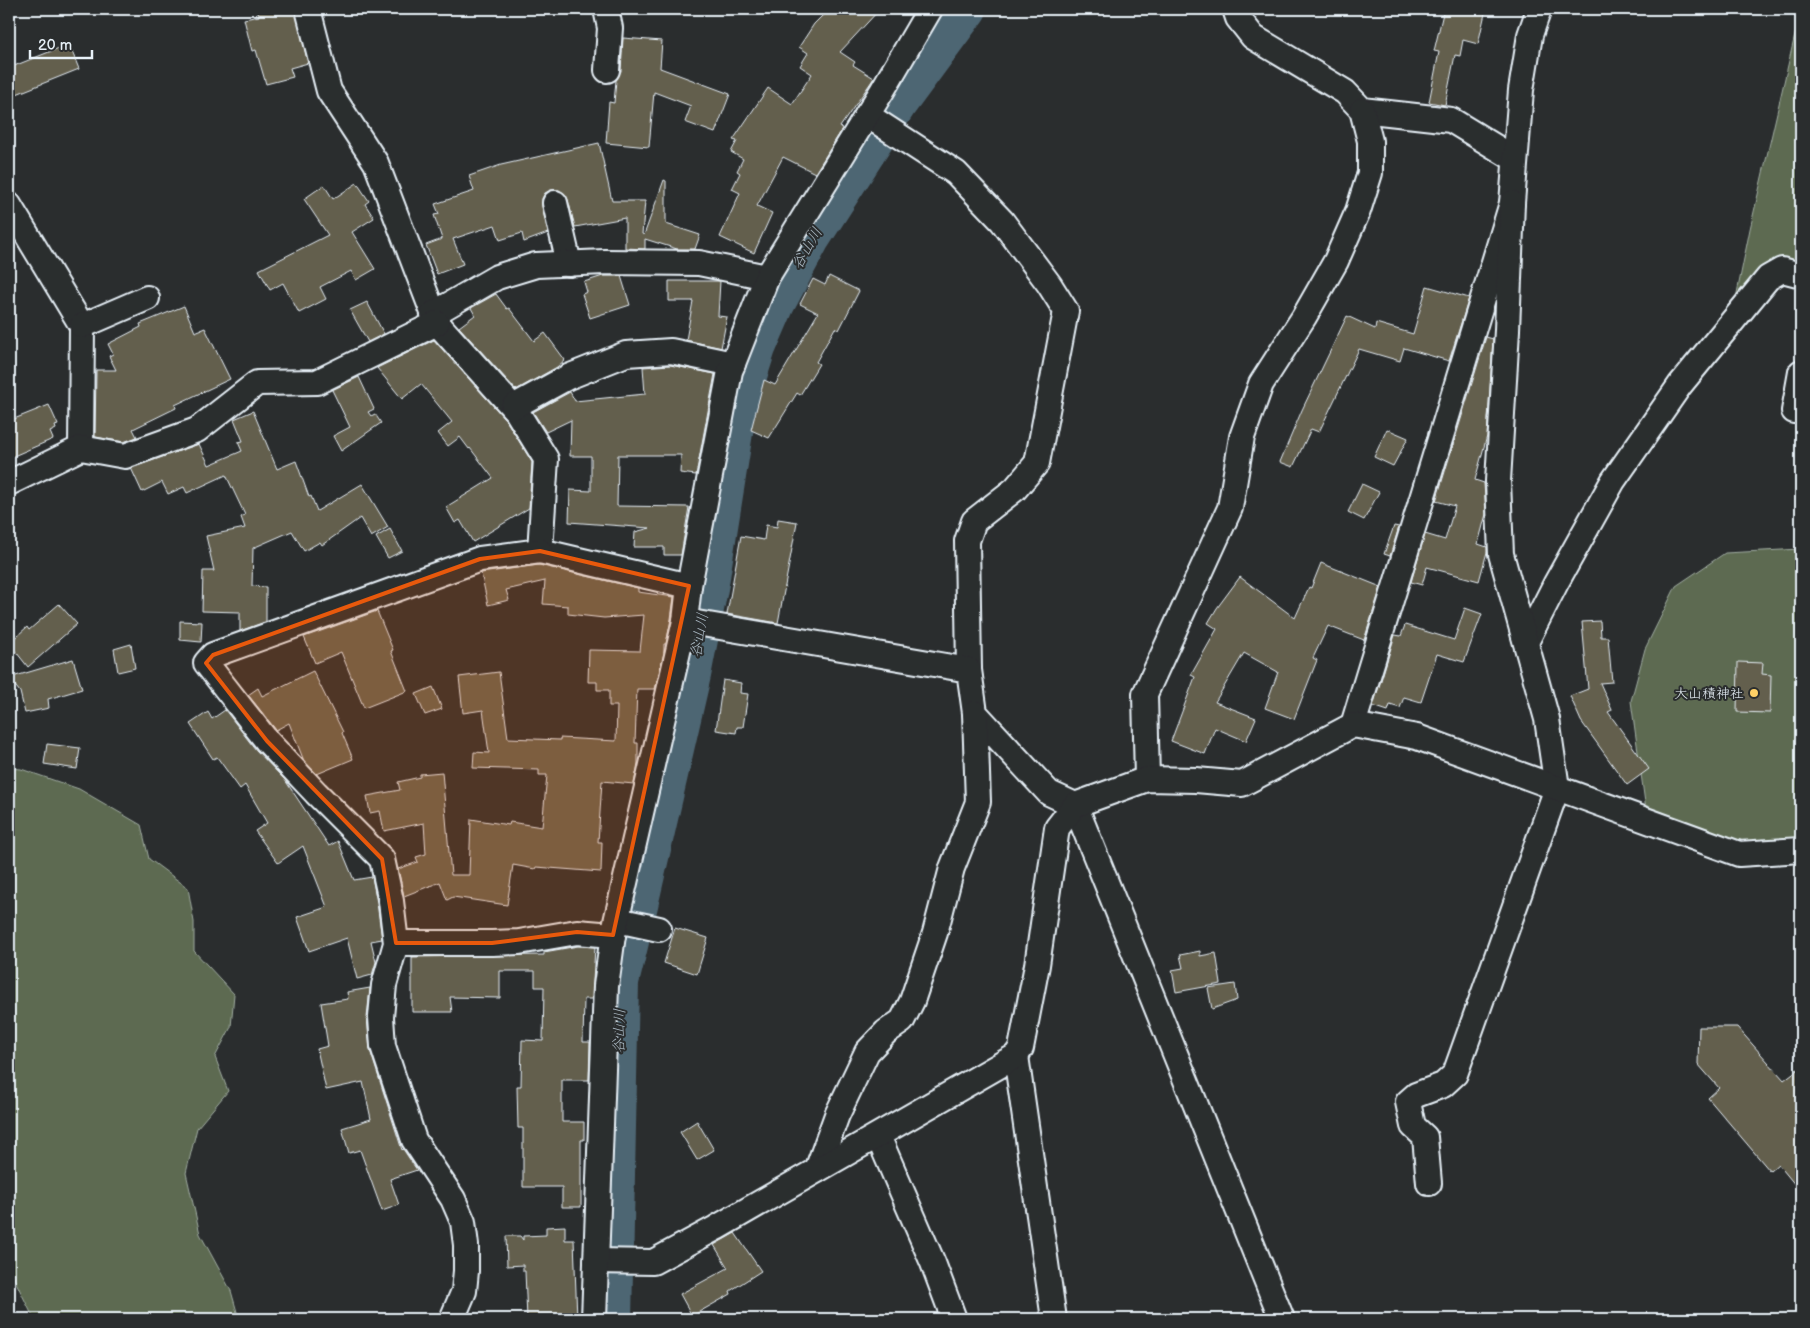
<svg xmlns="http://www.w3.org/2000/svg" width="1810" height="1328" viewBox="0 0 1810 1328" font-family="'Balsamiq Sans','Klee One',sans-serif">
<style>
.green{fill:#5d6a51;stroke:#a2aea4}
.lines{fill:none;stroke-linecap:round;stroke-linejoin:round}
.river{stroke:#4e6673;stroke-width:38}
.building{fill:#645e4e;stroke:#e8f1f8}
.minor-casing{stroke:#e8f1f8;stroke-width:28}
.minor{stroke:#2a2d2e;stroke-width:24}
.marked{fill:#e8590c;fill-opacity:0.2;stroke:#e8590c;stroke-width:4;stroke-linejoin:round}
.poi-dot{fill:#ffd166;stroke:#2a2d2e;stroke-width:2}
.labels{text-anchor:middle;stroke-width:4;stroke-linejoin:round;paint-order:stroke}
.poi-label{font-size:14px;fill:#e8f1f8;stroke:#2a2d2e;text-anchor:end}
.water-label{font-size:15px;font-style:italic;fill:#aab9c3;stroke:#2a2d2e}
</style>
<rect width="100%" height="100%" fill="#2a2d2e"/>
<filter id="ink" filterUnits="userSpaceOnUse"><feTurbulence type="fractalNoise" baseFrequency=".02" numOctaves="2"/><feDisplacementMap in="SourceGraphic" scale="10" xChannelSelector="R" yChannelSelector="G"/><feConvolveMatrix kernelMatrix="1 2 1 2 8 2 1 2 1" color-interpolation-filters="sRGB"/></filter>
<g filter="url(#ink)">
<g class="green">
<path d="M1801 9V269L1734 308 1750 229Z"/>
<path d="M1801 549V842L1739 844 1646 810 1631 701 1645 649 1676 586 1725 553Z"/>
<path d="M9 768 21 769 79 789 141 825 149 859 188 888 194 922V951L234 994 231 1027 215 1057 228 1091 197 1128 186 1173 200 1234 231 1291 239 1319H34L9 1268Z"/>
</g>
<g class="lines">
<path class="river" d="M613 1319 620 982 639 905 692 675 710 583 738 407 757 348 776 304 811 239 898 104 968 9"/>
</g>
<g class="building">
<path d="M257 9H295L308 63 290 68 293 77 266 84 256 50 252 51 244 19 259 16Z"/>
<path d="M829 9H880L840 52 855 62 853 65 874 78 840 127 842 128 840 133 815 173 783 157 757 206 772 213 754 253 720 237 740 193 732 189 740 173 737 171 743 159 731 152 737 141 733 140 768 88 792 104 812 74 800 66 808 53 799 47 814 24Z"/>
<path d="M1444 9H1486L1478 44 1463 40 1460 56 1455 55 1445 105 1429 102 1439 52 1434 51Z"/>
<path d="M623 38 662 41 660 68 730 94 715 133 685 122 691 106 654 92 649 147 606 143 609 102 614 103 616 80 621 71Z"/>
<path d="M69 44 79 69 9 97V68Z"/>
<path d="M599 143 612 201H645L642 234 644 235 664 180 666 181V224L700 235 695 249H677L645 239V249L625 248V218L575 227 568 200 565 194 559 190H552L545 193 542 199V206L548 233 524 242 522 233 500 240 495 225 453 239 463 264 437 274 426 245 442 239 434 215 439 214 435 204 474 191 469 176 501 165Z"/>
<path d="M357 183 369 201 365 204 374 218 352 232 375 269 356 280 351 271 320 287 326 299 299 313 283 283 270 290 259 270 328 235 304 199 324 185 333 199Z"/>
<path d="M603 276H621L630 305 590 318 582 294 587 292 584 282Z"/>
<path d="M829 276 859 291 839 330 835 328 816 362 819 364 800 395 797 393 769 438 751 430 764 380 775 385 818 313 800 304 813 279 825 285Z"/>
<path d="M669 281H720L718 316 727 317 721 348 686 340 693 301H669Z"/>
<path d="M1427 286 1469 298 1449 361 1404 348 1400 361 1359 349 1319 432 1311 429 1293 467 1280 462 1302 410 1347 316 1375 329 1376 323 1413 334Z"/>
<path d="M496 294 507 309 509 308 534 341 545 333 565 360 557 367 516 390 459 327 475 315 471 308Z"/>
<path d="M367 302 384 334 368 342 350 310Z"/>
<path d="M184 306 195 332 205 328 230 379 175 405 176 408 133 429 137 437 124 442 95 437 96 370H116L109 356 113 354 108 344 141 327 140 324Z"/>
<path d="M1486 337 1493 339 1487 436 1475 480 1484 483 1486 514 1478 544 1487 547V552L1479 581 1427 567 1422 585 1411 582 1425 534 1445 540 1455 506 1436 501Z"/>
<path d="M434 340 506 420 532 462 529 508 473 542 460 520 455 523 446 507 493 478 470 448 469 449 460 437 448 446 438 433 452 422 421 384 402 399 377 368Z"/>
<path d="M670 365 715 374 696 475 680 473 681 455H618L617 506 689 507 681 555H664V547H634L635 532 650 528 569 522 570 490 591 491V456H570L571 420 546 432 533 412 570 392 575 401 645 394 643 367Z"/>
<path d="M359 377 374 409 368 412 371 416 375 414 381 423 341 451 333 436 350 427 332 390Z"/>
<path d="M49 405 58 425 55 426 56 429 50 432 53 439 9 458V421Z"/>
<path d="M253 411 277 469 296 461 309 497 311 496 317 511 362 484 388 527 371 537 360 518 322 545 320 542 304 551 292 531 253 548 252 586 266 587V622L240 631V612L202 611 203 571H214L206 536 245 528 241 517 245 515 226 475 187 493 184 487 168 494 162 482 142 492 131 468 199 444 209 465 242 451 238 442 243 441 234 419Z"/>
<path d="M1387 429 1408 438 1393 466 1374 457Z"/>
<path d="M1362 484 1379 492 1364 520 1348 512Z"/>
<path d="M778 519 797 522 778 623 727 614 741 536 764 540 766 525 777 527Z"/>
<path d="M1394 526 1399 527 1390 556 1384 554Z"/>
<path d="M390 529 402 551 388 558 376 537Z"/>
<path d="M1321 563 1381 587 1364 640 1328 626 1313 658 1317 660 1294 719 1265 708 1278 672 1244 653 1215 702 1256 718 1246 741 1215 728 1205 754 1171 741 1195 677 1191 675 1217 629 1208 623 1217 608 1240 577 1295 618 1309 587 1311 588Z"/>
<path d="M539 565 638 588V592L674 597 671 619 666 644H664V653L655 689H637L635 743H638V763L634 784 602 781 598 842H602L601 872 536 867 535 869 513 865 507 905 453 897 447 900 440 882 404 896 398 869 418 862 416 857 426 854 424 823 384 831 380 811 370 813 367 796 400 790 398 782 420 777V774L442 772 451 875H469L471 819 509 825 510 822 542 827 547 775H539V770L473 768 474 752 489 753 483 710 463 713 459 677 499 672 508 738 560 740V738L616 741 617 706H609V690H597V682H588L589 650 640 651 644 615 604 618 568 614V606L543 604 545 581 506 590 509 600 488 605 481 573Z"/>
<path d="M59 604 77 624 28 667 9 643 27 627 29 630Z"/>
<path d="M1465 608 1482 614 1464 662 1437 654 1421 702 1404 697 1400 708 1390 705 1388 711 1373 706 1395 635 1401 636 1405 625 1454 640Z"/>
<path d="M377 611 393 650 391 651 407 691 364 708 341 652 315 663 304 637Z"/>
<path d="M180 621 202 622 201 642 180 640Z"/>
<path d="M1600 621 1601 637H1608L1612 682 1600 683 1612 710 1608 712 1649 769 1627 785 1581 721 1570 696 1588 689 1582 622Z"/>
<path d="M131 644 135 668 118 672 114 649Z"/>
<path d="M73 659 82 689 48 699 49 708 25 713 20 692 9 678Z"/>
<path d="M1738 662 1763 663 1762 674 1771 675 1770 713 1737 712Z"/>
<path d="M313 671 343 732 342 733 353 759 317 774 304 761 289 723 276 730 248 695 258 688 262 696Z"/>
<path d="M723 680 741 683 740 693 748 694 743 727H737L736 733 716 730Z"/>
<path d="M433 687 442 709 425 715 416 694Z"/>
<path d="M225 710 256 750 285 780 329 846 338 841 354 880 372 877 377 903 382 939 371 941 376 962 372 975 357 979 347 938 309 951 297 917 327 907 303 846 278 863 255 831 267 823 245 785 240 789 217 757 213 759 190 724 208 712 212 719Z"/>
<path d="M47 744 80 748 77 769 44 764Z"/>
<path d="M675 928 708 938 697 974 664 963Z"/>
<path d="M578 946 595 947 592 999H584L583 1042H590L589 1080H562V1122H584V1140H581V1207H562V1187H523V1128H518L517 1086H521L522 1040 543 1041 544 987H535V971H500V998L450 997 452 1012H412V957L544 955V952Z"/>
<path d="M1200 951V956L1216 953 1221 984 1176 992 1172 970 1183 968 1180 955Z"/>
<path d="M1235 984 1237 1000 1212 1009 1208 988Z"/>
<path d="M370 988 367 1018 370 1050 402 1150 403 1149 417 1170 390 1179 399 1205 382 1211 360 1150 349 1153 342 1128 371 1119 363 1082 326 1090 317 1049 328 1046 321 1003 348 999 347 992Z"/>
<path d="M1699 1027H1737L1784 1080 1801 1067V1192L1778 1164 1770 1171 1708 1098 1719 1088 1698 1064Z"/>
<path d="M697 1121 714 1150 697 1160 680 1132Z"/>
<path d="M565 1226V1240H574L577 1319H527L525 1271H523V1265L507 1266 506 1236H520L523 1240V1236L546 1235V1227Z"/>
<path d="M735 1233 761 1271 730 1291 731 1294 692 1316 680 1294 728 1268 714 1245Z"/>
</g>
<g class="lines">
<defs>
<g id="minor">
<path d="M308 9 329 91 376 163 437 323 517 412 546 459 540 551 689 586"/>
<path d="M606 9 610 28 607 70"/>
<path d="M1235 9 1238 18 1253 37 1345 92 1362 110 1451 120 1515 159"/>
<path d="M867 115 956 173 1002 221 1049 284 1066 311 1037 463 1015 489 974 521 967 541 969 670"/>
<path d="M555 203 569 264"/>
<path d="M9 205 82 326 81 448"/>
<path d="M433 314 497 277 536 265 605 262 699 263 767 277"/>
<path d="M82 326 147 298"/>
<path d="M513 407 568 377 626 354 671 351 733 364"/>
<path d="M1794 411 1801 372"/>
<path d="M9 483 81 448 125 456 197 430 257 383 317 382 437 323"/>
<path d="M685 621 969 670 975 713 1049 793 1075 805 1282 1319"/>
<path d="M1526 642 1556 583 1613 481 1680 385 1768 278 1782 270 1801 275"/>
<path d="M1353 725 1512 203 1521 90 1530 35 1539 9"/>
<path d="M1147 779 1145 694 1230 508 1242 437 1261 384 1304 317 1336 261 1358 211 1370 173V141L1362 110"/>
<path d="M617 920 659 929"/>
<path d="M396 943H492L519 942 577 932 613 935"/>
<path d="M1016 1056 1054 1319"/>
<path d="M878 1136 933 1263 954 1319"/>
<path d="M817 1170 837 1115 867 1052 886 1032 902 1021 912 1001 935 933 952 868 978 802 975 713"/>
<path d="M1429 1183 1425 1137 1413 1126 1408 1102 1416 1095 1443 1085 1455 1074 1557 788 1547 719 1501 554 1498 481 1507 330 1512 203"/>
<path d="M596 1261 653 1262 716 1228 1016 1056 1021 1048 1037 965 1057 828 1075 805 1147 779 1196 780 1242 784 1353 725 1417 737 1739 854 1801 850"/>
<path d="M452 1319 464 1291 466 1271V1245L463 1222 453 1199 414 1140 383 1046 381 1017 384 985 396 943 391 901 382 859 316 793 267 741 206 663 213 655 480 559 540 551"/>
<path d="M594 1319 606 986 613 935 685 621 689 586 730 371 767 277 882 91 930 9"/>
</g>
</defs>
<use href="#minor" class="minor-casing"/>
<use href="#minor" class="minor"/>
</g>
</g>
<path class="marked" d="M540 551 689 586 613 935 577 932 492 943H396L382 859 267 741 206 663 213 655 480 559Z"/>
<circle class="poi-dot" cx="1754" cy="693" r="5"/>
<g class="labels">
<g class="poi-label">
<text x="1744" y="698">大山積神社</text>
</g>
<g class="water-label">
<text transform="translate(807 248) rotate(-60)" y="5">谷山川</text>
<text transform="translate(699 635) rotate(-80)" y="5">谷山川</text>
<text transform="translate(619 1031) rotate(-89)" y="5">谷山川</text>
</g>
</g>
<rect width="1810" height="1328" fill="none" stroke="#2a2d2e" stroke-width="30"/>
<rect x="15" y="15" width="1780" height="1298" fill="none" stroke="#e8f1f8" stroke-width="2" filter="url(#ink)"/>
<path d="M30 50v8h62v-8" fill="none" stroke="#e8f1f8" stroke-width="2.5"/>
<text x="38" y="50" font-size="15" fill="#e8f1f8" stroke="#2a2d2e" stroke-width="4" paint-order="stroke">20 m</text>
</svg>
